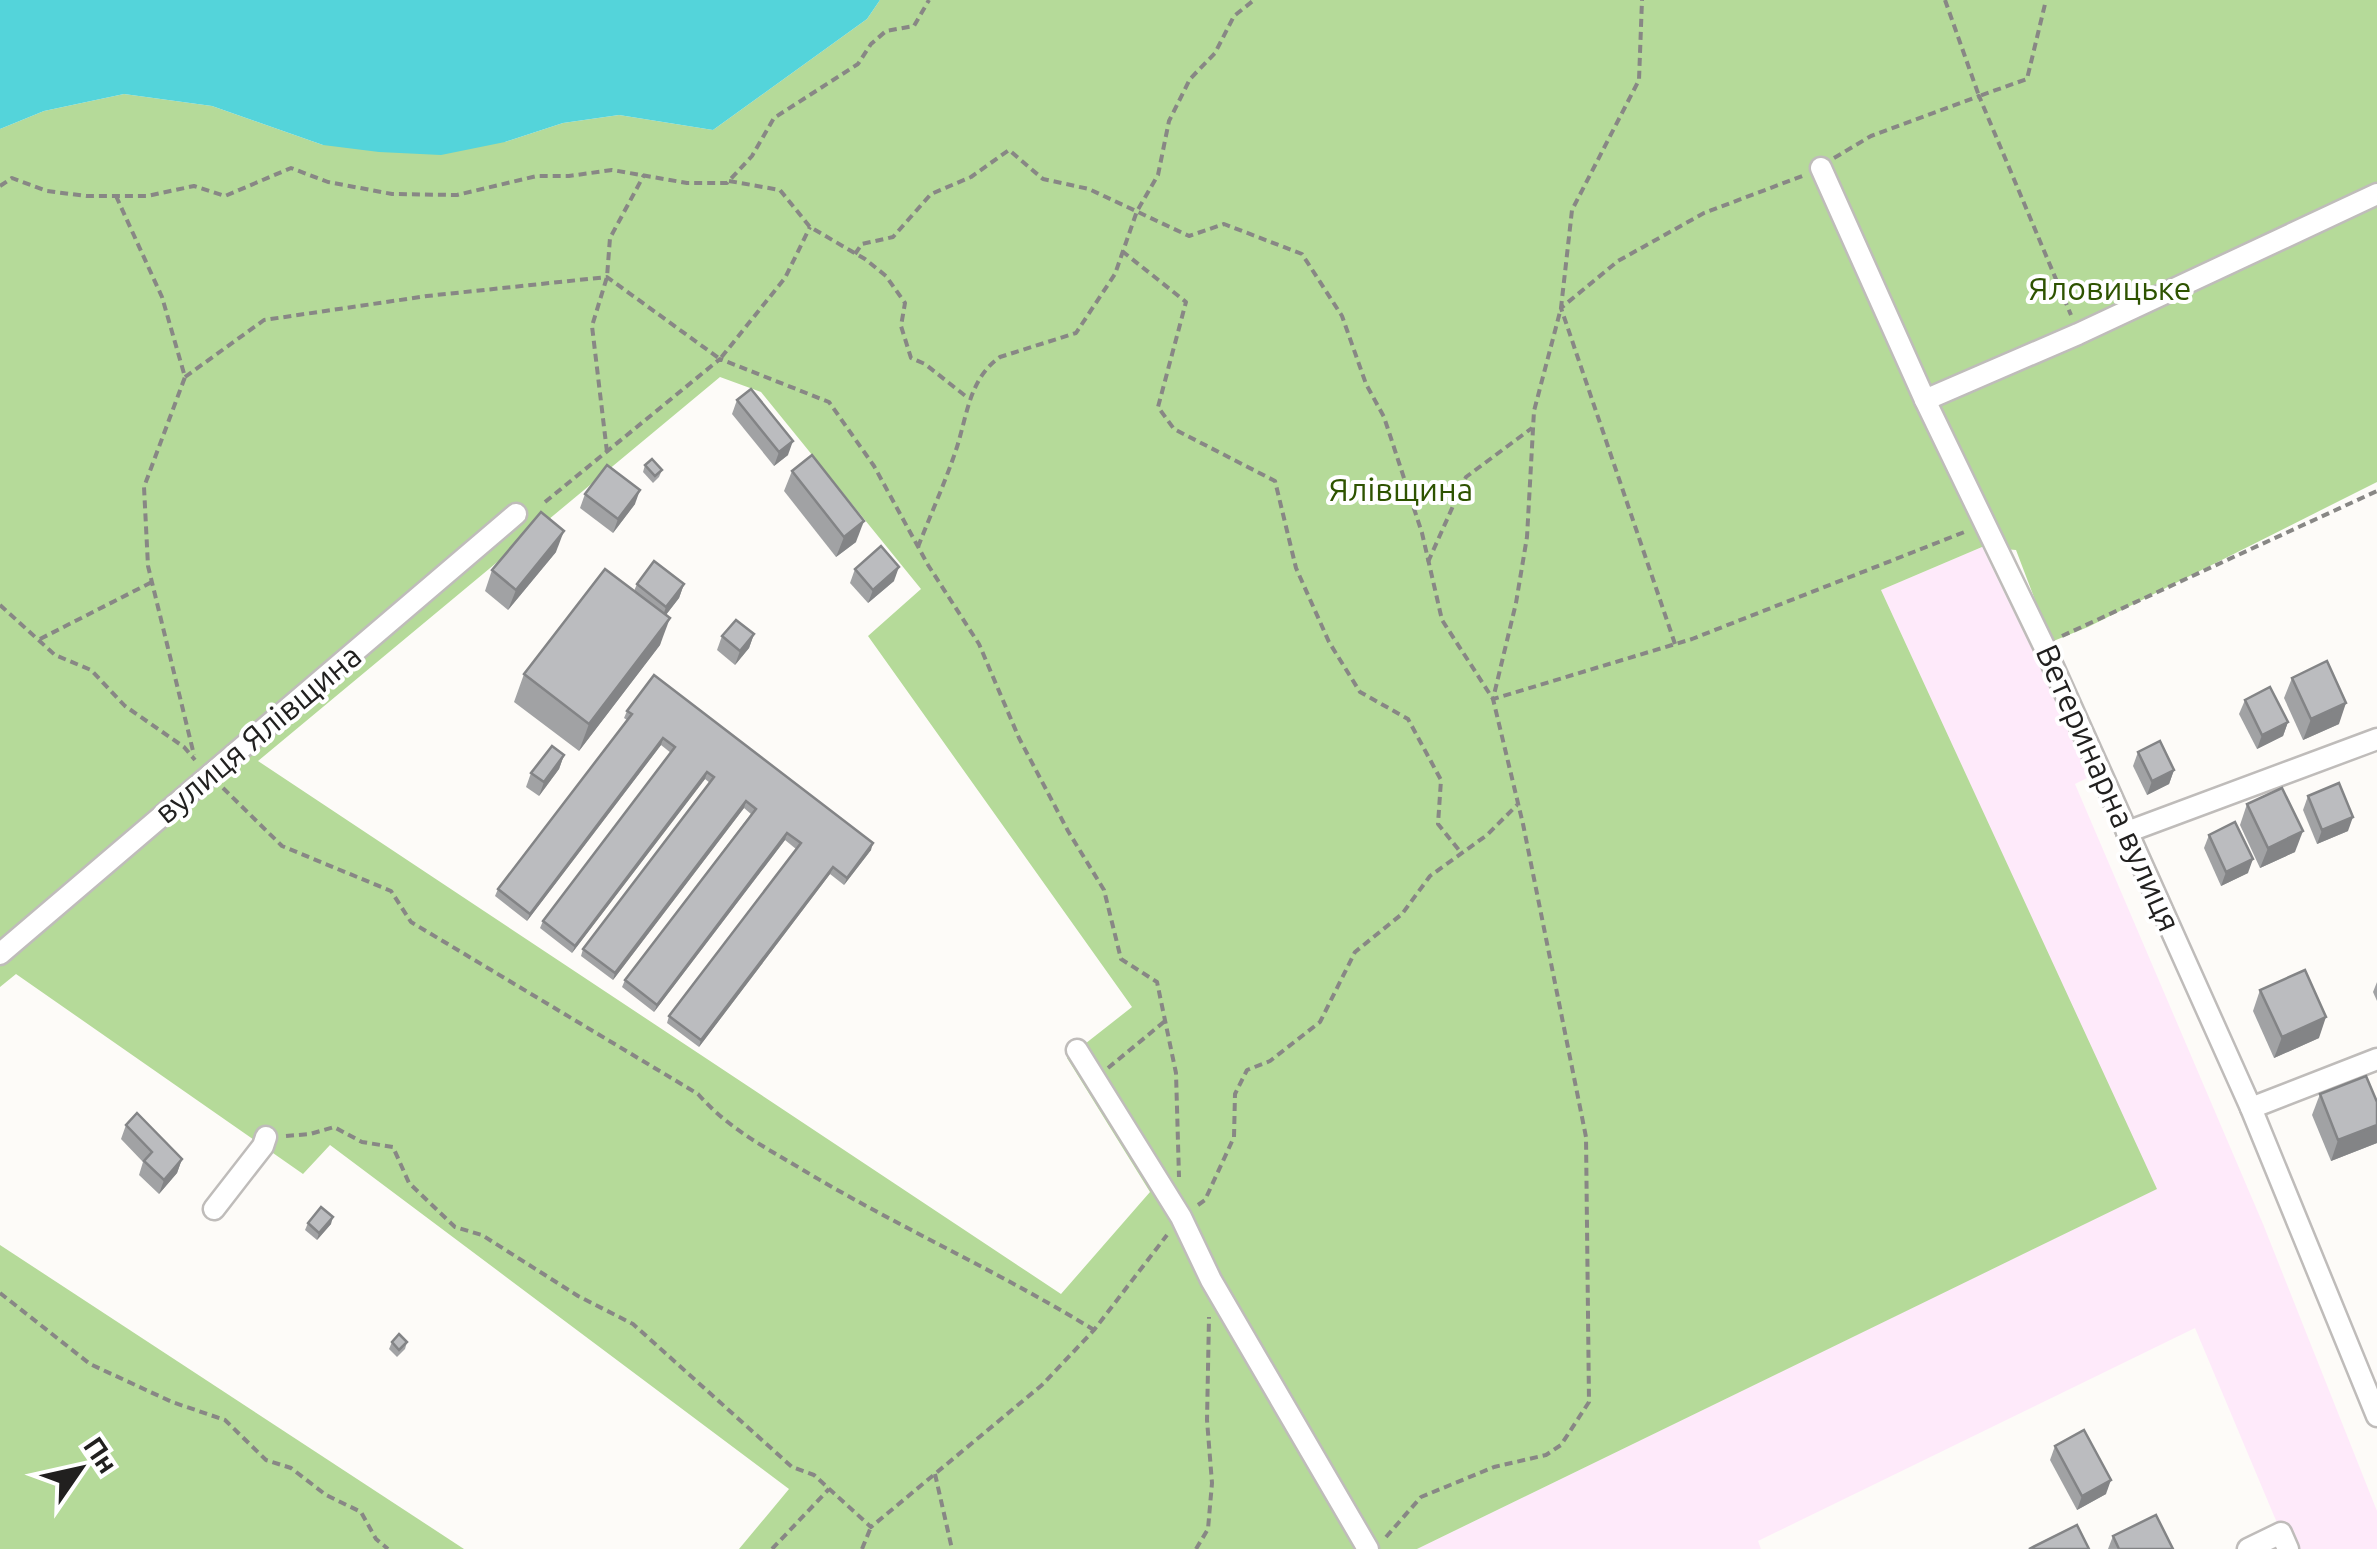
<svg xmlns="http://www.w3.org/2000/svg" width="2377" height="1549" viewBox="0 0 2377 1549" font-family="Ubuntu,sans-serif">
<style>
.industrial{fill:#feeafa}
.green{fill:#b5da99;fill-rule:evenodd}
.water{fill:#54d4da}
.lines{fill:none;stroke-linecap:round;stroke-linejoin:round}
.minor-casing{stroke:#bfbcba;stroke-width:25}
.path{stroke:#888785;stroke-width:4;stroke-dasharray:8 5;stroke-linecap:butt}
.minor{stroke:#fff;stroke-width:20}
.wall{fill:#a1a2a4}
.shaded-wall{fill:#838486}
.building{fill:#bbbcbf;stroke:#838486;stroke-width:2.5}
.labels{text-anchor:middle;stroke-width:8;stroke-linejoin:round;paint-order:stroke}
.park-label{font-size:32px;fill:#2e5300;stroke:#fff}
.street-label{font-size:32px;fill:#21201f;stroke:#fff}
</style>
<rect width="100%" height="100%" fill="#fdfbf8"/>
<path class="industrial" d="M1982 547 2093 775 2075 784 2263 1224 2377 1511V1549H2288L2195 1328 1758 1541 1761 1549H1417L2156 1189 1881 590Z"/>
<g class="green">
<path d="M880 0H2377V482L2088 627 2051 642 2016 550 1982 547 1881 590 2157 1189 1417 1549H739L789 1489 330 1145 303 1174 16 974 0 987V129L44 111 124 94 212 106 323 145 505 142 563 123 619 115 713 130 867 19ZM720 377 761 392 921 589 868 636 1132 1007 1067 1058 1150 1192 1061 1294 258 761Z"/>
<path d="M0 1245 464 1549H0Z"/>
</g>
<path class="water" d="M0 0H880L867 19 713 130 619 115 563 123 505 142 441 155 379 152 323 145 212 106 124 94 44 111 0 129Z"/>
<g class="lines">
<defs>
<g id="minor">
<path d="M1821 168 1925 400 2043 644 2251 1108 2377 1416"/>
<path d="M1925 400 2078 334 2377 194"/>
<path d="M2127 832 2377 739"/>
<path d="M0 954 516 514"/>
<path d="M1077 1050 1181 1217 1211 1280 1368 1549"/>
<path d="M2251 1108 2377 1059"/>
<path d="M214 1209 263 1146 266 1137"/>
<path d="M2248 1549 2281 1533 2288 1549"/>
</g>
</defs>
<use href="#minor" class="minor-casing"/>
<g class="path">
<path d="M1945 0 1979 96 2027 79 2046 0"/>
<path d="M1834 158 1871 136 1979 96 2071 315"/>
<path d="M729 181 780 190 810 227 865 259 886 276 905 303 901 326 911 358 925 364 968 398"/>
<path d="M0 186 12 178 47 191 86 196H147L194 186 225 196 291 168 328 182 392 194 457 195 537 176H569L612 170 687 183H727L752 156 774 118 858 64 871 44 886 31 914 26 929 0"/>
<path d="M116 196 162 297 185 377 144 487 148 566 194 755"/>
<path d="M1122 251 1186 302 1158 407 1174 429 1275 481 1296 568 1329 642 1360 692 1408 719 1441 780 1438 824 1462 854"/>
<path d="M855 254 862 244 893 237 931 194 971 177 1009 150 1043 179 1089 189 1189 236 1224 224 1302 254 1342 316 1366 384 1384 417 1422 533 1442 620 1493 699 1692 639 1967 531"/>
<path d="M185 377 264 320 427 296 607 277 720 359 785 278 810 227"/>
<path d="M607 452 592 326 607 277 610 238 644 175"/>
<path d="M545 502 720 359 829 402 874 466 928 565 979 644 1019 738 1068 831 1104 890 1121 959 1157 982 1176 1073 1179 1177"/>
<path d="M918 547C930 516 944 485 955 453 967 419 968 379 1000 357L1076 333 1115 274 1137 211 1158 175 1169 121 1190 79 1215 53 1234 16 1254 0"/>
<path d="M1428 562 1466 477 1532 428"/>
<path d="M0 605 55 655 91 670 125 706 184 747 195 760"/>
<path d="M2062 636 2377 491"/>
<path d="M40 639 152 582"/>
<path d="M1675 644 1561 308 1618 261 1704 213 1805 175"/>
<path d="M223 788 282 846 391 891 411 922 698 1094C729 1129 763 1146 803 1170 898 1227 1000 1272 1094 1330"/>
<path d="M1108 1068 1165 1021"/>
<path d="M286 1136 310 1134 334 1127 362 1142 393 1147 409 1183 455 1227 482 1235 578 1296 633 1324 792 1467 814 1475 871 1527 1042 1385 1094 1330 1167 1235"/>
<path d="M1198 1205 1205 1200 1234 1137 1235 1094 1247 1070 1270 1061 1320 1022 1355 952 1402 914 1430 876 1487 835 1517 805"/>
<path d="M0 1293 90 1364 172 1402 225 1420 266 1460 291 1468 326 1495 361 1512 376 1539 388 1549"/>
<path d="M935 1474 952 1549"/>
<path d="M1386 1537 1421 1497 1494 1467 1546 1455 1561 1445 1589 1402 1586 1137 1523 824 1493 699 1516 603 1527 537 1534 411 1561 308 1572 210 1639 80 1642 0"/>
<path d="M772 1549 829 1489"/>
<path d="M862 1549 871 1527"/>
<path d="M1196 1549 1208 1529 1212 1483 1207 1420 1209 1317"/>
</g>
<use href="#minor" class="minor"/>
</g>
<g class="wall">
<path d="M737 400 788 455 774 466 732 414Z"/>
<path d="M645 465 662 470 659 477 653 483 643 472Z"/>
<path d="M792 471 856 542 836 557 784 491Z"/>
<path d="M585 494 635 504 613 533 580 508Z"/>
<path d="M556 552 508 610 485 591 492 570Z"/>
<path d="M855 569 894 581 868 603 850 583Z"/>
<path d="M637 584H684L679 598 666 615 660 645 579 751 514 702 524 674 634 591Z"/>
<path d="M754 634 749 648 735 665 717 650 722 636Z"/>
<path d="M2292 678 2339 724 2303 740 2284 698Z"/>
<path d="M2245 700 2288 722 2283 736 2257 749 2239 714Z"/>
<path d="M627 711 871 850 844 885 830 874 699 1047 667 1023 669 1016 796 849 785 840 654 1012 622 987 625 980 751 814 744 808 613 980 581 956 583 949 710 783 705 779 572 953 540 928 543 921 671 753 661 745 527 921 495 896 498 889 627 720 624 718Z"/>
<path d="M2138 752 2174 770 2169 784 2147 795 2133 766Z"/>
<path d="M564 755 559 769 539 796 526 787 531 773Z"/>
<path d="M2308 796 2348 831 2317 844 2303 810Z"/>
<path d="M2247 804 2295 852 2260 868 2240 825Z"/>
<path d="M2209 835 2248 873 2221 886 2204 848Z"/>
<path d="M2377 982V1001L2373 992Z"/>
<path d="M2260 990 2319 1038 2274 1058 2253 1011Z"/>
<path d="M2320 1094 2377 1102V1143L2331 1161 2312 1115Z"/>
<path d="M126 1125 182 1159 177 1173 159 1194 139 1175 143 1162 121 1139Z"/>
<path d="M308 1223 331 1224 317 1240 305 1230Z"/>
<path d="M392 1342H407L405 1349 397 1357 389 1349Z"/>
<path d="M2055 1446 2106 1494 2077 1510 2050 1460Z"/>
<path d="M2113 1536 2173 1549H2108Z"/>
</g>
<g class="shaded-wall">
<path d="M793 441 788 455 774 466 779 452Z"/>
<path d="M640 490 635 504 613 533 618 519Z"/>
<path d="M864 521 856 542 836 557 844 537Z"/>
<path d="M564 531 556 552 508 610 516 590Z"/>
<path d="M899 567 894 581 868 603 873 590Z"/>
<path d="M684 584 679 598 661 621 666 607Z"/>
<path d="M670 618 660 645 579 751 589 724Z"/>
<path d="M754 634 749 648 735 665 740 651Z"/>
<path d="M2346 703 2339 724 2303 740 2311 719Z"/>
<path d="M2288 722 2283 736 2257 749 2262 735Z"/>
<path d="M663 738 661 745 527 921 530 914Z"/>
<path d="M564 755 559 769 539 796 544 782Z"/>
<path d="M2174 770 2169 784 2147 795 2152 781Z"/>
<path d="M707 772 705 779 572 953 575 946Z"/>
<path d="M746 801 744 808 613 980 615 973Z"/>
<path d="M2353 817 2348 831 2317 844 2322 830Z"/>
<path d="M2303 831 2295 852 2260 868 2268 848Z"/>
<path d="M787 833 785 840 654 1012 657 1005Z"/>
<path d="M873 843 871 850 844 885 847 878Z"/>
<path d="M2253 859 2248 873 2221 886 2226 872Z"/>
<path d="M833 867 830 874 699 1047 701 1040Z"/>
<path d="M2326 1017 2319 1038 2274 1058 2282 1037Z"/>
<path d="M2377 1125V1143L2331 1161 2338 1140Z"/>
<path d="M182 1159 177 1173 159 1194 164 1180Z"/>
<path d="M333 1217 331 1224 317 1240 319 1233Z"/>
<path d="M2111 1480 2106 1494 2077 1510 2082 1496Z"/>
</g>
<g class="building">
<path d="M751 389 793 441 779 452 737 400Z"/>
<path d="M812 455 864 521 844 537 792 471Z"/>
<path d="M652 459 662 470 655 476 645 465Z"/>
<path d="M607 465 640 490 618 519 585 494Z"/>
<path d="M541 512 564 531 516 590 492 570Z"/>
<path d="M881 546 899 567 873 590 855 569Z"/>
<path d="M654 561 684 584 666 607 637 584Z"/>
<path d="M605 569 670 618 589 724 524 674Z"/>
<path d="M736 620 754 634 740 651 722 636Z"/>
<path d="M2327 661 2346 703 2311 719 2292 678Z"/>
<path d="M654 675 873 843 847 878 833 867 701 1040 669 1016 801 843 787 833 657 1005 625 980 756 809 746 801 615 973 583 949 714 777 707 772 575 946 543 921 675 747 663 738 530 914 498 889 632 714 627 711Z"/>
<path d="M2270 687 2288 722 2262 735 2245 700Z"/>
<path d="M2160 741 2174 770 2152 781 2138 752Z"/>
<path d="M552 746 564 755 544 782 531 773Z"/>
<path d="M2339 783 2353 817 2322 830 2308 796Z"/>
<path d="M2282 788 2303 831 2268 848 2247 804Z"/>
<path d="M2235 822 2253 859 2226 872 2209 835Z"/>
<path d="M2305 970 2326 1017 2282 1037 2260 990Z"/>
<path d="M2366 1076 2377 1102V1125L2338 1140 2320 1094Z"/>
<path d="M137 1113 182 1159 164 1180 144 1161 152 1152 126 1125Z"/>
<path d="M321 1207 333 1217 319 1233 308 1223Z"/>
<path d="M399 1334 407 1342 399 1350 392 1342Z"/>
<path d="M2084 1430 2111 1480 2082 1496 2055 1446Z"/>
<path d="M2156 1515 2173 1549H2119L2113 1536Z"/>
<path d="M2077 1525 2089 1549H2029Z"/>
</g>
<g class="labels">
<g class="park-label">
<text x="2110" y="300">Яловицьке</text>
<text x="1401" y="501">Ялівщина</text>
</g>
<g class="street-label">
<text transform="translate(258 734) rotate(-40)" y="11">вулиця Ялівщина</text>
<text transform="translate(2108 788) rotate(66)" y="11">Ветеринарна вулиця</text>
</g>
</g>
<g transform="translate(80 1469) rotate(56)" stroke="#ffffff" stroke-width="8" paint-order="stroke">
<path d="M0-8L18 38L0 25L-18 38Z" fill="#21201f"/>
<text y="-15" font-size="28" font-weight="bold" text-anchor="middle" fill="#21201f">Пн</text>
</g>
</svg>
